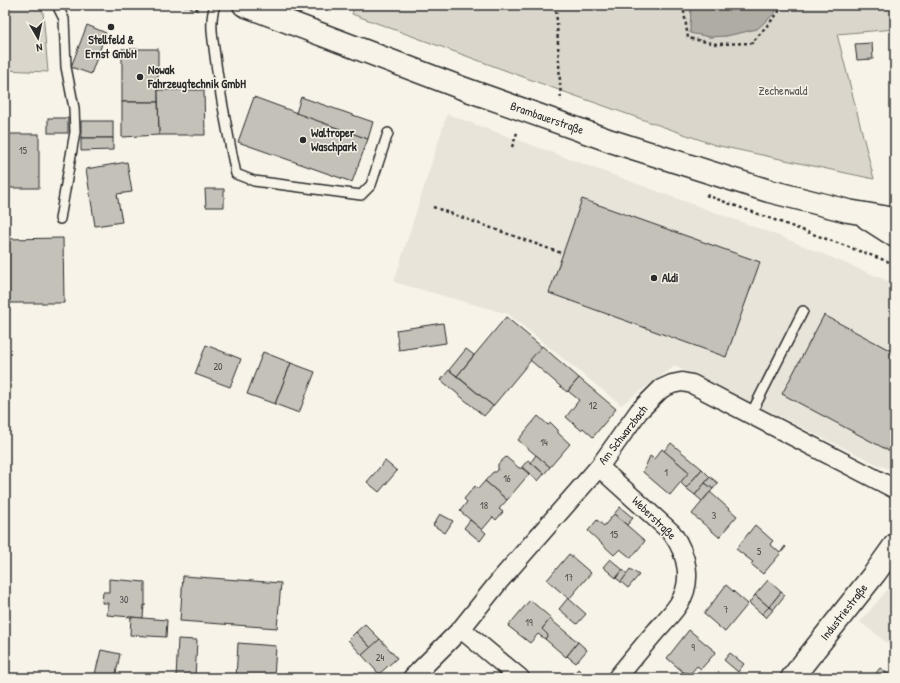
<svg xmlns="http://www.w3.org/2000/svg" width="900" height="683" viewBox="0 0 900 683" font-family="'Patrick Hand',sans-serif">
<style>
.built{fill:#e8e4da}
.green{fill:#dad6cc;stroke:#82807c}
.water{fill:#afaca4;stroke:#7a7874}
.building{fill:#c4c1b9;stroke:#2b2b2b}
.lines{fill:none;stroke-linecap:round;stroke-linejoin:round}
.service-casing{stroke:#2b2b2b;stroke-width:12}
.minor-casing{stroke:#2b2b2b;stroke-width:21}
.secondary-casing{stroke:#2b2b2b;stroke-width:25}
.path{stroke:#2b2b2b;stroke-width:2.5;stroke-dasharray:3 3;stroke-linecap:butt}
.service{stroke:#f7f3e8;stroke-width:9}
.minor{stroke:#f7f3e8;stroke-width:18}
.secondary{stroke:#f7f3e8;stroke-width:22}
.poi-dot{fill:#2b2b2b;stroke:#f7f3e8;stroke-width:1.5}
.labels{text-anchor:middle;stroke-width:3;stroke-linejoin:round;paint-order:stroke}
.number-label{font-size:10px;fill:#51504e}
.poi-label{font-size:12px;font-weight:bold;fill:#2b2b2b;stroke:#f7f3e8;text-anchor:start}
.park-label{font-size:12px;fill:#575653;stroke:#f7f3e8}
.street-label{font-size:12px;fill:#2b2b2b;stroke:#f7f3e8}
</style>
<rect width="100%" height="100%" fill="#f7f3e8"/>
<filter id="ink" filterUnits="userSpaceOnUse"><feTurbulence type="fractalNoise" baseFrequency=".025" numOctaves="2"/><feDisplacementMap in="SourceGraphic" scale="8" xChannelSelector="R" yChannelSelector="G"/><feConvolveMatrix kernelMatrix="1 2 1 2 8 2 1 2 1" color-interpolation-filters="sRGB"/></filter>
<g filter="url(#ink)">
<g class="built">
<path d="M447 114 782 237 895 284V470L881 466 675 366 621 405 508 314 394 282Z"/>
<path d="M895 581V649L860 622Z"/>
</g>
<g class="green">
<path d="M5 5H39L43 12 48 72 5 70Z"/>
<path d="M355 5H691L690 33 710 37 726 36 757 29 775 13 778 5H895V29L837 34 874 179 715 145 556 89 352 14Z"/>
</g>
<path class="water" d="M691 5H778L775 13 757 29 726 36 710 37 690 33Z"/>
<g class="building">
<path d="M87 25 106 33 91 74 71 67Z"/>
<path d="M872 43 873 59 857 60 855 44Z"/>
<rect x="122" y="49" width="36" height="53"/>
<path d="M158 90H204L205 135H159Z"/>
<path d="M254 97 368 139 352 182 238 142Z"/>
<path d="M301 97 373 122 368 139 296 113Z"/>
<path d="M122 102H158L159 135 122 137Z"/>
<rect x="48" y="118" width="20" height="15"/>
<rect x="81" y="121" width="32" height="17"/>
<rect x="7" y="134" width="32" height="54"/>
<path d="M81 138H113V150L81 151Z"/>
<path d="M127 162 132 192 117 194 122 222 95 226 86 169Z"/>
<rect x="5" y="167" width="2" height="21"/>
<path d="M205 189H224V207H206Z"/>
<path d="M582 199 760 262 726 357 549 293Z"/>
<path d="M63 238 64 303H5V239Z"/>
<path d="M824 315 895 353V454L782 394Z"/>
<path d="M506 317 542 347 493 406 457 376Z"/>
<path d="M443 323 446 343 399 350 396 330Z"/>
<path d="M206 345 241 359 230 387 195 374Z"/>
<path d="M542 346 579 378 567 392 530 360Z"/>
<path d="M466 349 474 355 457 376 449 370Z"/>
<path d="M263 352 291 363 275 404 247 394Z"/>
<path d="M291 363 315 372 299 413 275 404Z"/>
<path d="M449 370 493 406 484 416 441 380Z"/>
<path d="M579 378 616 409 593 437 583 428 581 430 566 417 579 400 568 391Z"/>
<path d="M538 416 548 425 551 423 558 430V433L570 444 550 467 518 440Z"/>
<path d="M671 443 702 469 686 488 680 482 689 472 664 451Z"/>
<path d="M662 449 689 472 670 495 643 472 650 456 654 459Z"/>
<path d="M536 455 550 467 544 474 531 462Z"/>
<path d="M506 457 519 468H522L529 474 507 500 485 481 493 472H496L498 470V464Z"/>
<path d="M528 460 544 474 538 481 522 467Z"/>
<path d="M385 461 397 471 379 492 367 482Z"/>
<path d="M702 469 710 477 695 495 686 488Z"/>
<path d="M710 477 718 483 713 489 705 483Z"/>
<path d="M485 481 507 500 499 509 503 512 496 520 493 517 482 530 460 511 467 502 464 499 475 486 478 489Z"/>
<path d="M705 483 713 489 702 501 695 495Z"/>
<path d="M710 492 737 516 719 537 692 514Z"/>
<path d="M620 507 633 518 627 525 614 514Z"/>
<path d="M440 514 453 521 445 533 433 525Z"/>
<path d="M614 514 645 541 631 558 620 549 614 555 588 531 597 520 604 526Z"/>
<path d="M470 520 486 533 480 541 464 528Z"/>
<path d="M755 525 773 541 770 544 780 553 785 546 786 547 763 574 751 564 753 562 736 549Z"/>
<path d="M569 554 591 573 569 599 547 580Z"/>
<path d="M610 559 623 570 616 578 603 567Z"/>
<path d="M630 569 639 575 628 588 621 582Z"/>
<path d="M623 570 627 574 621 582 616 578Z"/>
<path d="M183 576 281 583 277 628 180 621Z"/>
<path d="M109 579 145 582V606L144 605 143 618 107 615 108 603H102L103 592H109Z"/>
<path d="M768 580 781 592 769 607 755 595Z"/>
<path d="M726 585 748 604 725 632 704 614Z"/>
<path d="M781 592 785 595 773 610 769 607Z"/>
<path d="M755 595 769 607 762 614 749 603Z"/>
<path d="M568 598 586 614 577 624 559 609Z"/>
<path d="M530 600 551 618 542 629 548 635 545 639 538 634 530 643 508 626Z"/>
<path d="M769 607 773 610 766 618 762 614Z"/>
<path d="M131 617 167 620 166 637 130 635Z"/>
<path d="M550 619 578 642 566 657 545 639 548 635 542 629Z"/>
<path d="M365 624 380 639 371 648 356 632Z"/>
<path d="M689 630 716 652 701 669 697 666 690 674 683 672 667 658Z"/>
<path d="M356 632 371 648 362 655 348 640Z"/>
<path d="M178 639 197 640 195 678H176Z"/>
<path d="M380 639 397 658 379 674 362 655Z"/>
<path d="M578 642 587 650 576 663 567 656Z"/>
<path d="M238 643 276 646 274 678H236Z"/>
<path d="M101 650 120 654 115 678H94Z"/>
<path d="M730 653 744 664 738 672 724 660Z"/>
<path d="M880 668 891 676 889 678H872Z"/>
<path d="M578 669 588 678H574L572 676Z"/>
<path d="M683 672 690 674 695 678H678Z"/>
<path d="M567 673 572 676 574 678H563Z"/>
</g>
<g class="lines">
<defs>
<g id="service">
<path d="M57 5 64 19 66 67 74 108 75 132 60 219"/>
<path d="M215 5C209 22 213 39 215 56 220 96 228 135 236 174L254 181 361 195 371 185 388 133"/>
<path d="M751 414 803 311"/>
</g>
<g id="minor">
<path d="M599 467 672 533C687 554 694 582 678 605 672 614 664 622 656 631 643 646 630 662 617 678"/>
<path d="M461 629 520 678"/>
<path d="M412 678 461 629 501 579 599 467 639 411 661 389 672 384 682 382 692 384 895 489"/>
</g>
<g id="secondary">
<path d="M244 5 462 88 611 141 769 191 848 211 895 219"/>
<path d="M867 218 895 236"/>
<path d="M792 678 875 573 895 545"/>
</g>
</defs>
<use href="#service" class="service-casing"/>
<use href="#minor" class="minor-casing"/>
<use href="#secondary" class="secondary-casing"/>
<g class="path">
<path d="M184 5 199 10"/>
<path d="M556 5 561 101"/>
<path d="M683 5 688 38 716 44 752 43 778 13 782 5"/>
<path d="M512 147 518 130"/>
<path d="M706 195 895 264"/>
<path d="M433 207 561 253"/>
</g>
<use href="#service" class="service"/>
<use href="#minor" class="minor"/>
<use href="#secondary" class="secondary"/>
</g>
</g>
<g class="poi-dot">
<circle cx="111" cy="27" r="4"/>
<circle cx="140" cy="77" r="4"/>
<circle cx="303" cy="140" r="4"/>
<circle cx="654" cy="278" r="4"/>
</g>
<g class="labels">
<g class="number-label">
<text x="23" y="154">15</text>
<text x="218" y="370">20</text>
<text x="593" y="409">12</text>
<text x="544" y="446">14</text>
<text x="666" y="476">1</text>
<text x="507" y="482">16</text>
<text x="484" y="509">18</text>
<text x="714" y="519">3</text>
<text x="614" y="538">15</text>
<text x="759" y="555">5</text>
<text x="569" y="581">17</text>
<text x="124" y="603">30</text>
<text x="726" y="613">7</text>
<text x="529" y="626">19</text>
<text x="693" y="651">9</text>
<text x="380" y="661">24</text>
</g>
<g class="poi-label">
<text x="111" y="44" text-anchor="middle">Stellfeld &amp;<tspan x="111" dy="14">Ernst GmbH</tspan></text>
<text x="148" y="74">Nowak<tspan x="148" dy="14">Fahrzeugtechnik GmbH</tspan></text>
<text x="311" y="137">Waltroper<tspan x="311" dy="14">Waschpark</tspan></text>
<text x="662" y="282">Aldi</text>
</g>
<g class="park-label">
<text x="783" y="95">Zechenwald</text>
</g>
<g class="street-label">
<text transform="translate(547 118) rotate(19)" y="4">Brambauerstraße</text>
<text transform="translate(623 435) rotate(-52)" y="4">Am Schwarzbach</text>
<text transform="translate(654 518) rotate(44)" y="4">Weberstraße</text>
<text transform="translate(844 612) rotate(-52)" y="4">Industriestraße</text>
</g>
</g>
<rect width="900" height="683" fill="none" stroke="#f7f3e8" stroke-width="20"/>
<rect x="10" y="10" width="880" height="663" fill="none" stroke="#2b2b2b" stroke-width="1.5" filter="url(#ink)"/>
<g transform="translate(38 38) rotate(171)" stroke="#f7f3e8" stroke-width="3" paint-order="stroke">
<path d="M0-3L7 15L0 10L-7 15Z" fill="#2b2b2b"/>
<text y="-6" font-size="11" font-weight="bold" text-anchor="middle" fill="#2b2b2b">N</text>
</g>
</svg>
